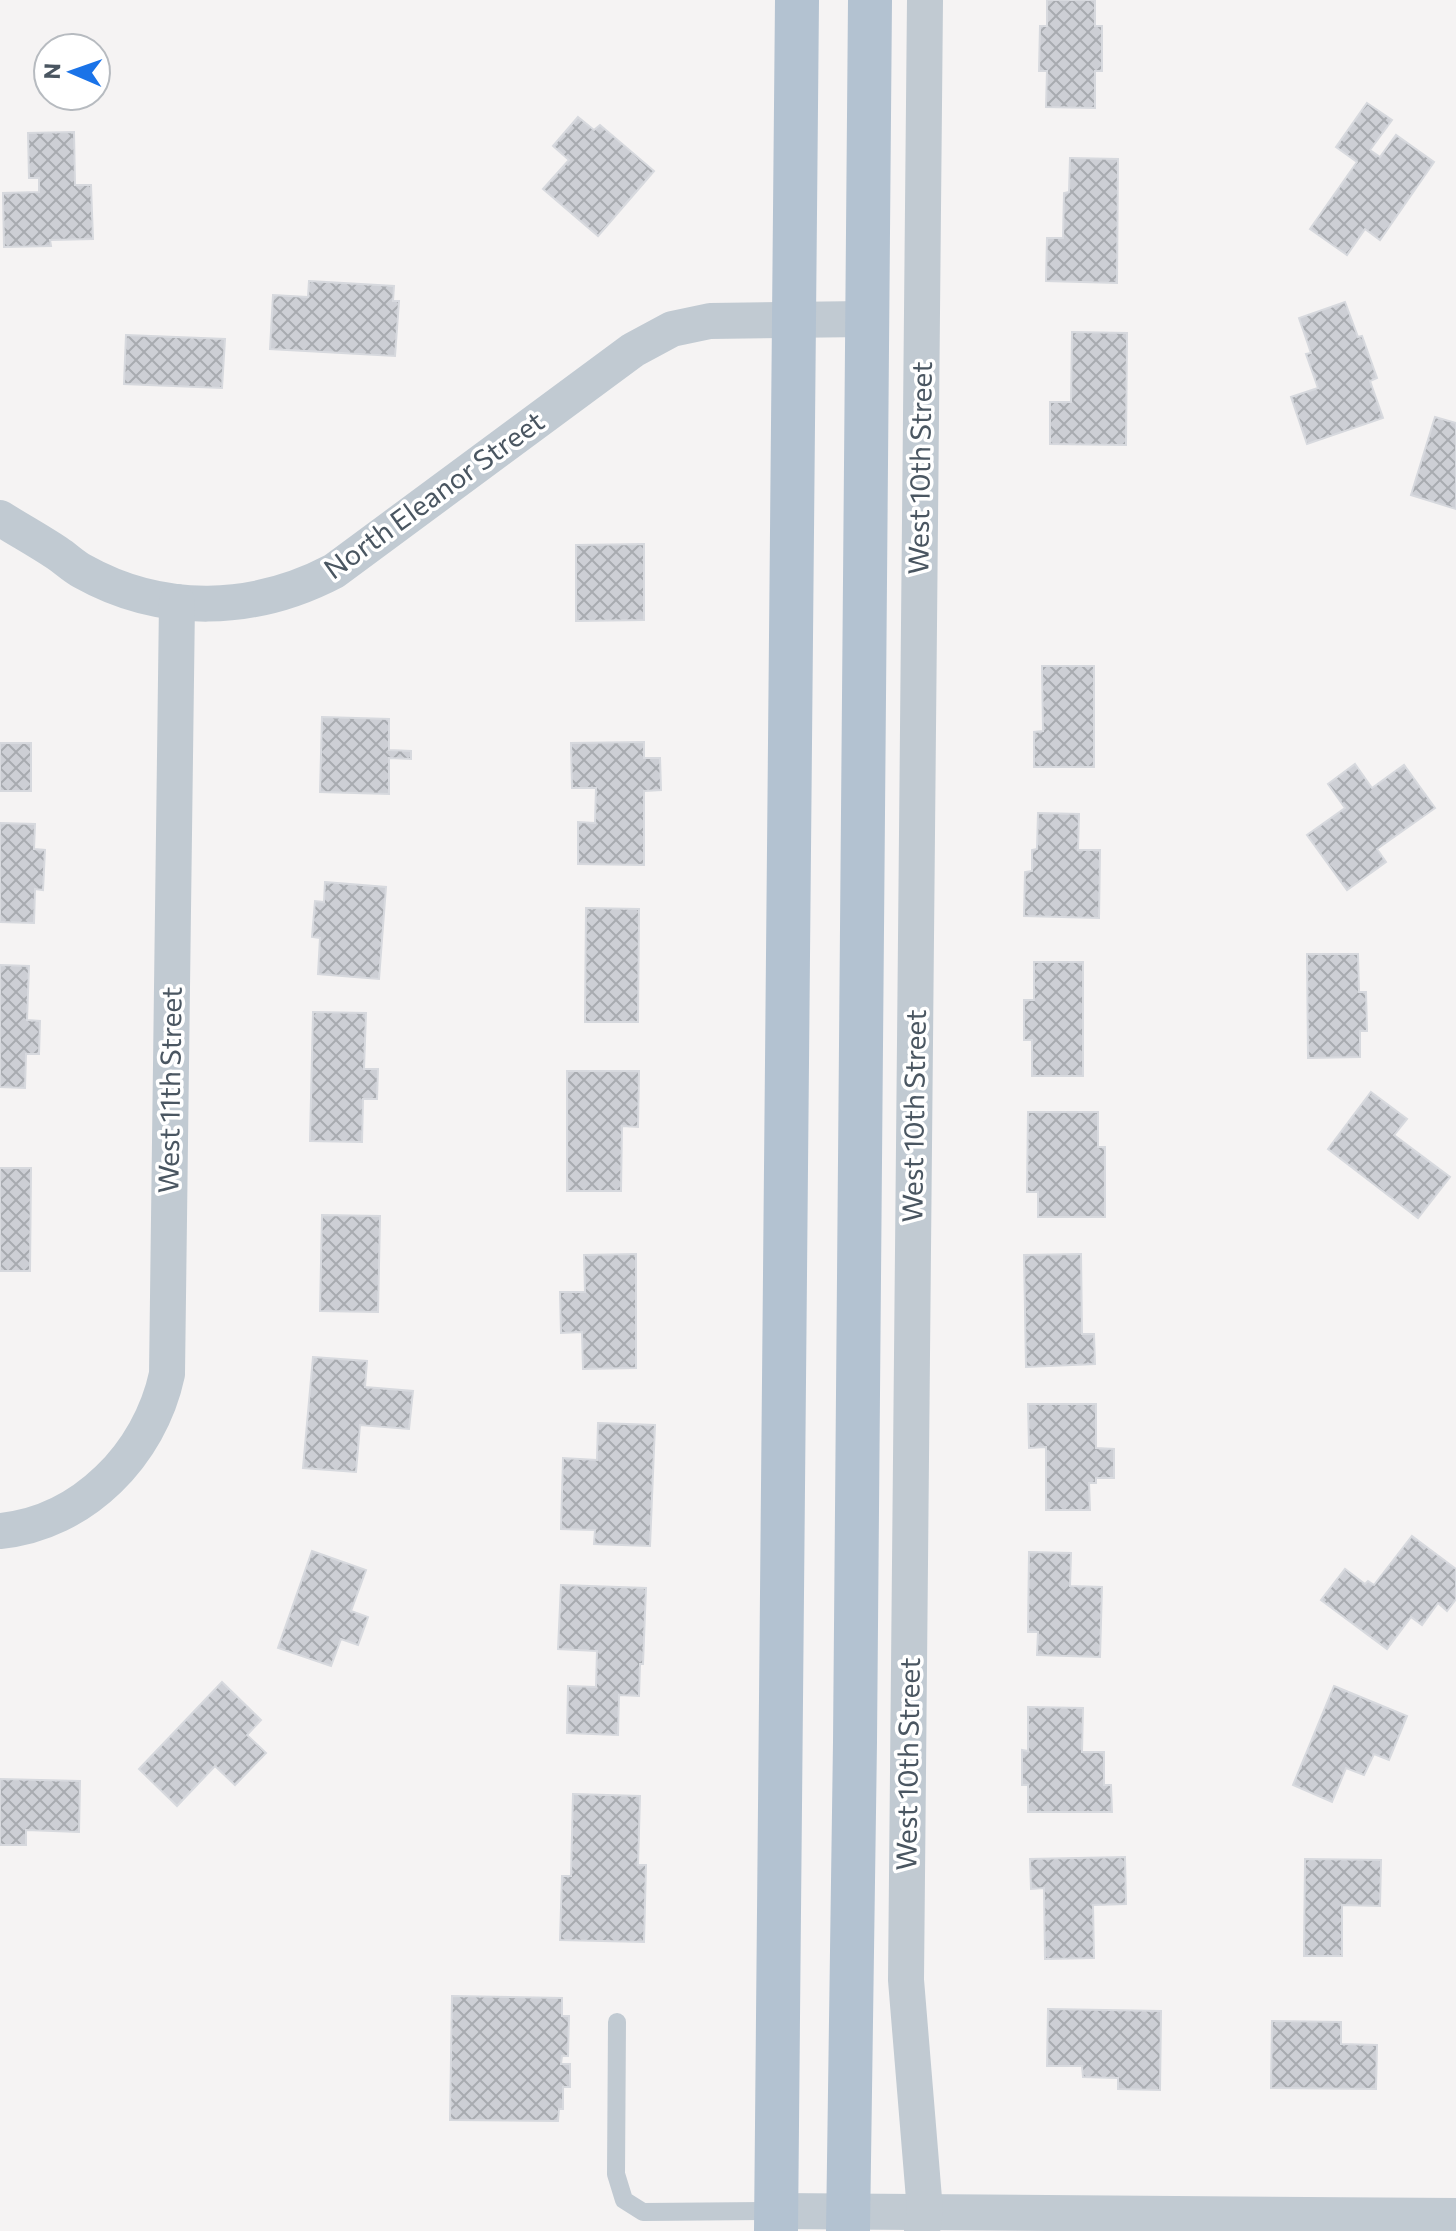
<svg xmlns="http://www.w3.org/2000/svg" width="1456" height="2231" viewBox="0 0 1456 2231" font-family="Commissioner,sans-serif">
<style>
.building{fill:url(#building-cross-hatch);stroke:#d7d9de;stroke-width:2}
.lines{fill:none;stroke-linecap:round;stroke-linejoin:round}
.lane{stroke:#c1cad2;stroke-width:18}
.street{stroke:#c1cad2;stroke-width:36}
.primary{stroke:#b3c2d1;stroke-width:44}
.labels{text-anchor:middle;stroke-width:7;stroke-linejoin:round;paint-order:stroke}
.street-label{font-size:28px;fill:#4a5661;stroke:#fff}
</style>
<defs>
<pattern id="building-cross-hatch" width="8" height="8" patternUnits="userSpaceOnUse" patternTransform="scale(2)"><rect width="8" height="8" fill="#cdcfd5"/><path d="M0 0l8 8M0 8l8-8" fill="none" stroke="#a8abb0"/></pattern>
</defs>
<rect width="100%" height="100%" fill="#f5f3f3"/>
<g class="building">
<path d="M1047 0H1095V26H1102V71H1095V108L1046 107 1047 71H1039L1040 26H1047Z"/>
<path d="M1367 103 1392 120 1370 150 1380 157 1396 135 1434 162 1380 240 1365 229 1347 255 1310 229 1357 162 1336 147Z"/>
<path d="M578 117 594 130 600 125 654 171 598 236 543 189 569 160 553 146Z"/>
<path d="M74 132 75 185H91L93 239 50 240 51 246 4 247 3 193 39 192V178H29L28 133Z"/>
<path d="M1070 158 1118 159 1117 283 1046 281 1047 238H1063L1064 193 1069 192Z"/>
<path d="M309 281 394 286 393 301H399L395 356 270 349 273 295 308 297Z"/>
<path d="M1345 302 1358 337 1362 336 1377 378 1370 381 1383 418 1307 444 1291 397 1318 388 1306 354 1311 353 1299 318Z"/>
<path d="M1072 332 1127 333 1126 445 1050 444V402H1071Z"/>
<path d="M126 335 225 339 222 388 124 384Z"/>
<path d="M1435 417 1456 423V509L1411 495Z"/>
<path d="M644 544V620L576 621V545Z"/>
<path d="M1042 666H1094V767H1034V732L1043 731Z"/>
<path d="M322 717 389 719V750L411 751V759L389 758V794L320 792Z"/>
<path d="M644 742V758H660L661 790 644 791V865L578 864V822L595 823 596 788H572L571 743Z"/>
<rect x="0" y="743" width="31" height="48"/>
<path d="M1355 764 1372 788 1404 765 1435 808 1377 849 1386 862 1347 890 1307 835 1345 808 1328 784Z"/>
<path d="M1038 813 1079 814 1078 850H1100L1099 918 1024 916 1025 872 1032 871V850L1037 849Z"/>
<path d="M0 823 35 824 34 849 45 850 43 890 35 889 34 923 0 922Z"/>
<path d="M325 882 386 887 379 979 318 974 320 938 312 937 315 901 324 902Z"/>
<path d="M586 908 639 909 638 1022H585Z"/>
<path d="M1307 954H1358L1359 992H1366L1367 1031H1360V1057L1308 1058Z"/>
<path d="M1034 962H1083V1076H1032V1040H1024V1000H1034Z"/>
<path d="M0 965 29 966 27 1020 40 1021 39 1054H26L25 1088 0 1087Z"/>
<path d="M313 1012 366 1013 364 1069H378L377 1099H363L362 1142 310 1141Z"/>
<path d="M567 1071H639L638 1127 622 1126 621 1191H567Z"/>
<path d="M1371 1092 1407 1119 1394 1135 1450 1177 1418 1218 1328 1149Z"/>
<path d="M1028 1112H1098V1147H1105V1217H1038V1192H1027Z"/>
<path d="M0 1168H31L30 1271H0Z"/>
<path d="M322 1215 380 1216 378 1312 320 1311Z"/>
<path d="M636 1254V1368L583 1369 582 1332 561 1333 560 1292H585L584 1255Z"/>
<path d="M1081 1254 1082 1334H1094L1095 1364 1026 1367 1024 1255Z"/>
<path d="M313 1357 367 1361 365 1387 413 1391 409 1429 360 1425 356 1472 303 1468Z"/>
<path d="M1028 1404H1096V1448L1114 1449V1478H1096V1483H1089L1090 1510H1046V1447L1029 1448Z"/>
<path d="M598 1423 655 1425 650 1546 594 1544 595 1530 561 1529 563 1458 597 1460Z"/>
<path d="M1412 1536 1456 1569V1599L1447 1611 1438 1603 1422 1625 1411 1617 1387 1649 1321 1600 1345 1569 1365 1584 1368 1581 1374 1585Z"/>
<path d="M312 1551 366 1570 351 1611 368 1617 358 1645 341 1639 331 1666 278 1648Z"/>
<path d="M1029 1552 1071 1553 1070 1586 1102 1587 1100 1657 1037 1655 1038 1632H1028Z"/>
<path d="M561 1585 646 1588 643 1664H640L639 1696 619 1695 618 1735 567 1733 568 1686 596 1687 597 1651 558 1649Z"/>
<path d="M222 1682 261 1720 247 1735 266 1753 235 1785 215 1766 177 1806 139 1769Z"/>
<path d="M1334 1686 1407 1716 1389 1760 1374 1754 1364 1775 1346 1768 1332 1802 1293 1785Z"/>
<path d="M1028 1707 1083 1708 1082 1752H1104V1785H1111L1112 1812H1028V1785H1022V1750L1028 1751Z"/>
<path d="M0 1779 80 1781 79 1832 26 1830V1845H0Z"/>
<path d="M573 1794 640 1796 638 1865H646L644 1942 560 1940 562 1876H571Z"/>
<path d="M1125 1857 1126 1904 1093 1905 1094 1958 1045 1959 1044 1888 1031 1889 1030 1859Z"/>
<path d="M1305 1859 1381 1860 1380 1906 1342 1905V1956H1304Z"/>
<path d="M452 1996 562 1998V2016H569L568 2056H562L561 2064H570V2087H563V2109H559L558 2121 450 2120Z"/>
<path d="M1048 2009 1161 2011 1160 2090 1118 2089V2078L1083 2077 1082 2066H1047Z"/>
<path d="M1272 2021 1341 2022V2044L1377 2045 1376 2089 1271 2088Z"/>
</g>
<g class="lines">
<path class="lane" d="M617 2022 616 2174 624 2200 643 2212 777 2211"/>
<g class="street">
<path d="M0 518C19 530 39 541 57 553 66 559 73 566 82 571 162 616 254 613 334 571L633 350 672 329 710 321 866 319"/>
<path d="M0 1531C83 1523 150 1454 167 1374L177 602"/>
<path d="M777 2211 1456 2216"/>
<path d="M922 2231 925 2211 906 1980 925 0"/>
</g>
<g class="primary">
<path d="M776 2231 797 0"/>
<path d="M848 2231 855 1742 870 0"/>
</g>
</g>
<g class="labels">
<g class="street-label">
<text transform="translate(920 468) rotate(-89)" y="10">West 10th Street</text>
<text transform="translate(434 495) rotate(-36)" y="10">North Eleanor Street</text>
<text transform="translate(170 1090) rotate(-89)" y="10">West 11th Street</text>
<text transform="translate(914 1116) rotate(-89)" y="10">West 10th Street</text>
<text transform="translate(908 1764) rotate(-89)" y="10">West 10th Street</text>
</g>
</g>
<g transform="translate(72 72) rotate(272)"><circle r="38" fill="#ffffff" stroke="#b7bbc0" stroke-width="2"/>
<path d="M0-6L14 30L0 20L-14 30Z" fill="#1a73e8"/>
<text y="-12" font-size="22" font-weight="bold" text-anchor="middle" fill="#4a5661">N</text>
</g>
</svg>
